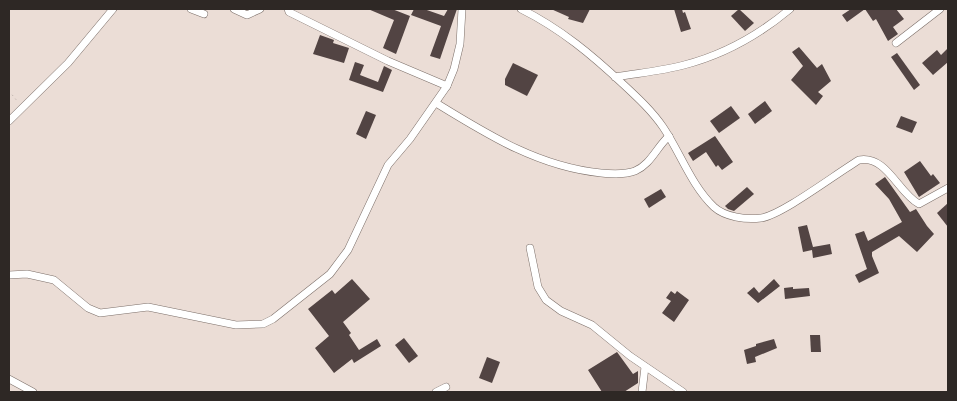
<svg xmlns="http://www.w3.org/2000/svg" width="957" height="401" viewBox="0 0 957 401" font-family="'IBM Plex Sans',sans-serif">
<style>
.building{fill:#524443}
.lines{fill:none;stroke-linecap:round;stroke-linejoin:round}
.minor-casing{stroke:#7c6f69;stroke-width:8}
.path{stroke:#ada29c;stroke-width:1;stroke-dasharray:1 4;stroke-linecap:butt}
.minor{stroke:#fff;stroke-width:7}
</style>
<rect width="100%" height="100%" fill="#ebddd6"/>
<g class="building">
<path d="M368 9H392L410 16 396 54 383 48 394 20Z"/>
<path d="M414 9H424L444 16 448 9H457L440 59 430 56 441 26 411 15Z"/>
<path d="M551 9H590L583 23 568 19 569 17Z"/>
<path d="M674 9H682L683 13 685 12 691 29 681 32Z"/>
<path d="M739 9 754 23 745 31 731 16Z"/>
<path d="M851 9H896L904 19 893 27 898 34 888 41 876 19 873 21 865 9 847 22 842 15Z"/>
<path d="M320 35 334 40 333 43 349 48 344 63 313 54Z"/>
<path d="M799 47 817 68 822 64 831 81 818 92 823 96 816 105 791 80 803 66 792 52Z"/>
<path d="M948 48V62L933 75 922 63 937 50 941 55Z"/>
<path d="M897 53 920 85 914 90 891 57Z"/>
<path d="M355 62 364 65 360 75 378 82 384 66 392 70 383 92 349 80Z"/>
<path d="M513 63 538 75 527 96 505 85V79Z"/>
<path d="M765 101 772 111 755 124 748 114Z"/>
<path d="M731 106 740 118 719 133 710 121Z"/>
<path d="M366 111 376 115 366 139 356 134Z"/>
<path d="M901 116 917 122 912 133 896 127Z"/>
<path d="M715 136 733 162 722 170 718 165 716 167 706 152 693 161 688 153Z"/>
<path d="M920 161 931 176 933 174 940 183 919 197 904 172Z"/>
<path d="M885 177 910 212 916 209 927 226 934 234 917 252 899 236 872 252V256L879 273 859 283 855 275 867 269 855 234 864 231 868 241 902 222 889 199 875 184Z"/>
<path d="M747 187 754 194 734 211 728 209 725 206Z"/>
<path d="M661 189 666 197 649 208 644 199Z"/>
<path d="M948 203V227L937 213Z"/>
<path d="M807 225 813 247 830 244 832 254 813 258 812 250 803 252 798 227Z"/>
<path d="M352 279 370 299 343 322 351 333 349 335 359 350 377 339 381 346 354 363 352 359 334 373 315 348 329 336 308 309 332 290 335 294Z"/>
<path d="M774 279 780 286 758 303 747 293 754 287 759 293Z"/>
<path d="M793 287V289L809 288 810 296 785 299 784 288Z"/>
<path d="M671 291 675 294 677 291 689 300 674 322 662 313 671 301 666 298Z"/>
<path d="M810 335H820L821 352H811Z"/>
<path d="M404 338 418 356 409 363 395 345Z"/>
<path d="M774 339 777 348 755 357 756 362 747 364 744 350 756 346V344Z"/>
<path d="M617 352 633 374 638 371V383L624 392H602L588 370Z"/>
<path d="M487 357 500 362 492 383 479 378Z"/>
</g>
<g class="lines">
<defs>
<g id="minor">
<path d="M191 9 204 14"/>
<path d="M234 9 247 15 260 9"/>
<path d="M288 9 289 12 388 61 447 86"/>
<path d="M521 9C561 29 592 55 624 85 638 98 652 111 663 127 680 152 691 185 714 207 725 217 746 220 761 218 782 215 837 173 859 160 887 155 898 193 919 204L948 188"/>
<path d="M896 43 940 9"/>
<path d="M615 77C638 73 662 71 684 65 723 55 760 34 790 9"/>
<path d="M436 103C488 135 539 167 601 173 612 174 624 175 635 171 651 164 656 148 669 136"/>
<path d="M9 121 68 63 113 9"/>
<path d="M530 248 538 287 546 300 561 311 592 325 630 356 683 392"/>
<path d="M9 275 27 274 54 280 88 308 100 313 148 307 236 325 263 324 273 319 330 274 348 250 388 165 410 139 447 86 454 69 460 44 462 9"/>
<path d="M9 379 33 392"/>
<path d="M436 392 446 387"/>
<path d="M642 392 645 367"/>
</g>
</defs>
<use href="#minor" class="minor-casing"/>
<path class="path" d="M9 91 18 102"/>
<use href="#minor" class="minor"/>
</g>
<rect width="957" height="401" fill="none" stroke="#2e2825" stroke-width="20"/>
</svg>
